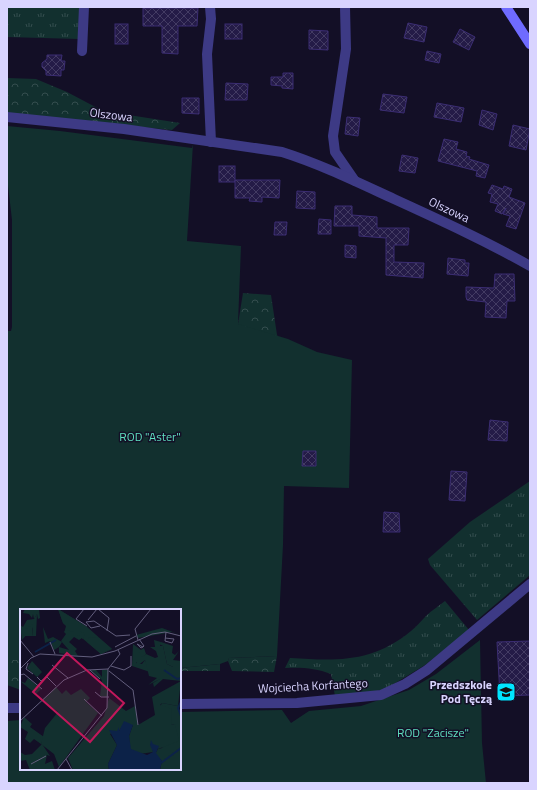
<svg xmlns="http://www.w3.org/2000/svg" width="537" height="790" viewBox="0 0 537 790" font-family="'Titillium Web',sans-serif">
<style>
.grass{fill:url(#grass-tufts)}
.forest{fill:url(#forest-crowns)}
.garden{fill:#12302f}
.building{fill:url(#building-cross-hatch);stroke:#3b2d73}
.lines{fill:none;stroke-linecap:round;stroke-linejoin:round}
.minor{stroke:#3d3a85;stroke-width:10}
.secondary{stroke:#6f6bff;stroke-width:10}
.labels{text-anchor:middle;stroke-width:3;stroke-linejoin:round;paint-order:stroke}
.street-label{font-size:12px;fill:#d9d4ff;stroke:#130f26}
.park-label{font-size:12px;fill:#5fe0c0;stroke:#130f26}
.poi-label{font-size:12px;font-weight:bold;fill:#d9d4ff;stroke:#130f26;text-anchor:end}
.inset-river{fill:none;stroke:#0c2248;stroke-width:2}
.inset-road{fill:none;stroke:#625e7d;stroke-width:1}
.view{fill:#c2185b;fill-opacity:0.15;stroke:#c2185b;stroke-width:2}
.inset-edge{fill:none;stroke:#d9d4ff;stroke-width:2}
</style>
<defs>
<pattern id="grass-tufts" width="24" height="20" patternUnits="userSpaceOnUse"><rect width="24" height="20" fill="#12302f"/><path d="M3 7l-1-3M5 7V3M7 7l1-3M15 17l-1-3M17 17v-4M19 17l1-3" fill="none" stroke="#344d4e"/></pattern>
<pattern id="forest-crowns" width="20" height="18" patternUnits="userSpaceOnUse"><rect width="20" height="18" fill="#12302f"/><path d="M2 6a3 3 0 1 1 6 0M12 15a3 3 0 1 1 6 0" fill="none" stroke="#344d4e"/></pattern>
<pattern id="building-cross-hatch" width="8" height="8" patternUnits="userSpaceOnUse"><rect width="8" height="8" fill="#241b47"/><path d="M0 0l8 8M0 8l8-8" fill="none" stroke="#433b63"/></pattern>
</defs>
<rect width="100%" height="100%" fill="#130f26"/>
<g class="grass">
<path d="M8 7H80L79 39 7 37Z"/>
<path d="M530 481V575L477 620 430 565 428 559 470 522Z"/>
<path d="M445 601 469 630 425 665 384 690 335 696 331 674C316 668 301 667 285 668L290 658C337 661 372 663 411 631 416 627 421 621 426 616 432 610 439 606 445 601Z"/>
</g>
<g class="forest">
<path d="M7 78 36 79 67 92 103 111 180 123 172 130 7 114Z"/>
<path d="M243 293 271 295 277 335 289 360 238 324Z"/>
<path d="M277 656 274 672 232 671 228 661 229 658Z"/>
<path d="M7 660H21V690L7 685Z"/>
<path d="M220 664V671H180V668Z"/>
</g>
<g class="garden">
<path d="M7 126 60 131 192 148 193 144 187 241 241 246 238 324 288 339 317 352 352 360 349 488 284 486 283 545 277 656 229 658 228 661 220 664 180 668V610H21V660H7V331H11L12 327V220L7 177Z"/>
<path d="M480 640 482 743 486 783H7V721L21 720V769H180V712L282 710 291 723 309 711 361 706 409 690 436 674Z"/>
</g>
<g class="building">
<path d="M143 8H198L197 26H178V54L162 53V26H143Z"/>
<path d="M408 23 427 27 424 42 404 38Z"/>
<rect x="115" y="24" width="13" height="20"/>
<rect x="225" y="24" width="17" height="15"/>
<path d="M460 29 475 37 469 50 453 42Z"/>
<path d="M309 30 328 31V50L309 49Z"/>
<path d="M427 51 441 54 439 63 425 60Z"/>
<path d="M47 55H62L61 61H65L64 70H61V76L46 75V71L42 67V63L47 59Z"/>
<path d="M283 73H293V89L282 88V86L271 85V77H283Z"/>
<path d="M226 83 248 84 247 100H225Z"/>
<path d="M383 94 407 97 404 113 380 110Z"/>
<path d="M182 98H199V114L182 113Z"/>
<path d="M437 103 464 108 461 122 434 117Z"/>
<path d="M482 110 497 114 493 130 479 125Z"/>
<path d="M347 117 360 118 358 136 345 134Z"/>
<path d="M513 125 530 129 526 150 509 146Z"/>
<path d="M444 139 458 142 456 149 467 152 466 156 470 157 469 159 489 165 485 178 476 176 477 171 438 161Z"/>
<path d="M402 155 418 158 415 173 399 171Z"/>
<rect x="219" y="166" width="16" height="16"/>
<path d="M235 180H280L279 198 262 197V202L249 201 250 198H235Z"/>
<path d="M492 185 503 189 504 186 512 189 509 197 525 203 516 229 506 226 510 216 503 214 506 208 502 214 495 211 498 204 490 202 492 194 488 193Z"/>
<path d="M297 191 315 192V209L296 208Z"/>
<path d="M335 206H352V215L377 217V228H409L408 245H394V262L424 263 423 278 386 275V238L359 236V226H334Z"/>
<path d="M319 219 331 220V234H318Z"/>
<path d="M275 222H287L286 235H274Z"/>
<path d="M345 245 356 246V258L345 257Z"/>
<path d="M448 258 465 260V263H469L468 276 447 274Z"/>
<path d="M495 274H514L515 301H507L506 318 485 317 486 302 467 300 466 297V287L494 288Z"/>
<path d="M490 420 508 422 507 441 488 440Z"/>
<path d="M303 451H316V466H302Z"/>
<path d="M451 471 467 472 465 501 449 500Z"/>
<path d="M384 512 399 513 400 532H383Z"/>
<path d="M530 641V695L500 696 497 642Z"/>
</g>
<g class="lines">
<g class="minor">
<path d="M210 7 211 19 207 54 211 142"/>
<path d="M345 7 346 49 333 136 335 152 355 181"/>
<path d="M82 51 84 7"/>
<path d="M7 117 124 129 282 152C320 164 357 182 394 199 440 220 486 241 530 266"/>
<path d="M180 704 297 703 381 695 405 684 427 670 530 584"/>
<path d="M7 708H21"/>
</g>
<path class="secondary" d="M506 7 530 44"/>
</g>
<defs>
<symbol id="school-square" viewBox="-11 -11 22 22"><rect x="-9" y="-9" width="18" height="18" rx="4" fill="#00e5ff" stroke="#130f26"/><path d="M0-5L7-2L0 1L-7-2ZM-4 1L0 2.5L4 1V4Q0 6-4 4Z" fill="#111"/></symbol>
</defs>
<g fill-rule="evenodd">
<use href="#school-square" x="495" y="681" width="22" height="22"/>
</g>
<g class="labels">
<g class="street-label">
<text transform="translate(111 115) rotate(7)" y="4">Olszowa</text>
<text transform="translate(449 210) rotate(25)" y="4">Olszowa</text>
<text transform="translate(313 686) rotate(-3)" y="4">Wojciecha Korfantego</text>
</g>
<g class="park-label">
<text x="150" y="441">ROD "Aster"</text>
<text x="433" y="737">ROD "Zacisze"</text>
</g>
<g class="poi-label">
<text x="492" y="689">Przedszkole<tspan x="492" dy="14">Pod Tęczą</tspan></text>
</g>
</g>
<g transform="translate(20 609)">
<rect width="161" height="161" fill="#130f26"/>
<path d="M38 0 66 17 92 40 81 45 62 29 59 31 54 28 49 33 57 40 55 42 58 47 39 44V38L49 41 41 32 46 25 44 23 47 17 43 14ZM17 5 16 27H12L13 18 2 31 0 16 3 18 7 11 14 10ZM142 19 161 26 152 23 118 29 116 26ZM141 33 153 37 152 44 155 46 159 42 153 51 161 52V58H153L147 55 143 37 139 35ZM113 35 121 41 124 39 126 45 116 54 122 55 125 51 130 63 112 57ZM12 52 22 63 17 68 7 59ZM71 61H76L82 68V61H88V88L80 87 82 71ZM8 69 21 80 16 85 0 72 5 74ZM22 135 30 147 27 146 25 155 32 152 35 161H10L6 151 0 152V143L5 146 12 145Z" fill="#12302f"/>
<path d="M5 0 19 1 20 9 18 10 17 5 14 10 13 5 12 9 9 5 3 4ZM38 0 65 17 60 22 65 25 63 30 54 23 45 21 46 17 43 14ZM13 15 12 27H3V22ZM23 18 28 30 33 28 42 33 39 38 34 41 30 32 25 34ZM69 28 79 29 92 40 81 45 67 33ZM134 31 141 33 140 37H143L147 55 153 58H161V72L143 70 134 78 133 74 140 70 128 76 137 69 129 67 125 51 117 57V46L119 43 122 48 126 45 135 49 138 48 136 42 130 38H135ZM142 94 158 97 161 106V161H140L142 152 135 145 138 140 142 139 155 115 151 116 150 100 140 98ZM4 108 12 115 10 118 24 128 21 135 14 130 10 134 5 130 8 123 0 118Z" fill="#12302f"/>
<path d="M161 72 158 97 142 94 140 96 152 100 151 116 155 115 159 132 138 140V138L132 137 133 143 120 145 110 140 109 127 113 116H103L99 122 90 125 97 136 88 155 89 161H53L48 149 84 107 89 89 106 102 115 97 118 116 135 106 132 88ZM36 78 42 85 46 81 51 86 61 80 70 89 66 93 78 104 39 158 34 145 21 135 25 119 38 103 22 91Z" fill="#12302f"/>
<path d="M104 112 113 116 109 127 111 140 127 146 133 143 130 136 131 131 133 135 139 137 136 144 142 152 140 161H89L88 155 97 136 89 121 97 122 99 118V122Z" fill="#0c2248"/>
<path class="inset-river" d="M15 43 36 31M144 61 157 70 161 69M161 93 158 99 161 107M141 154 161 139"/>
<path class="inset-road" d="M64 0 56 10 67 17M78 0 89 9 87 22M68 11 77 0M80 17 71 19 66 13 74 12 96 27 110 26M145 29 154 30 152 34 145 32 146 23M119 30 124 37 123 38 121 39 117 35 123 38M0 31 14 48M118 31 115 20 131 0M30 33 35 45M95 38 116 27M8 54 6 60 13 65M32 56 48 69M91 57 104 61 111 57V47M0 60 11 49 20 45 72 48 95 42 132 25 145 23 161 27M70 61 80 70M89 62 113 81 118 116M0 66 4 65 22 80M17 68 21 72 27 68 36 77M75 83 81 88H89M64 90 82 107M0 112 44 71 67 61 88 60M46 150 52 161M11 155 26 147M37 161 87 99 88 60 100 45 98 41"/>
<path class="view" d="M47 44 104 94 70 133 13 83Z"/>
<rect width="161" height="161" class="inset-edge"/>
</g>
<rect width="537" height="790" fill="none" stroke="#d9d4ff" stroke-width="16"/>
</svg>
